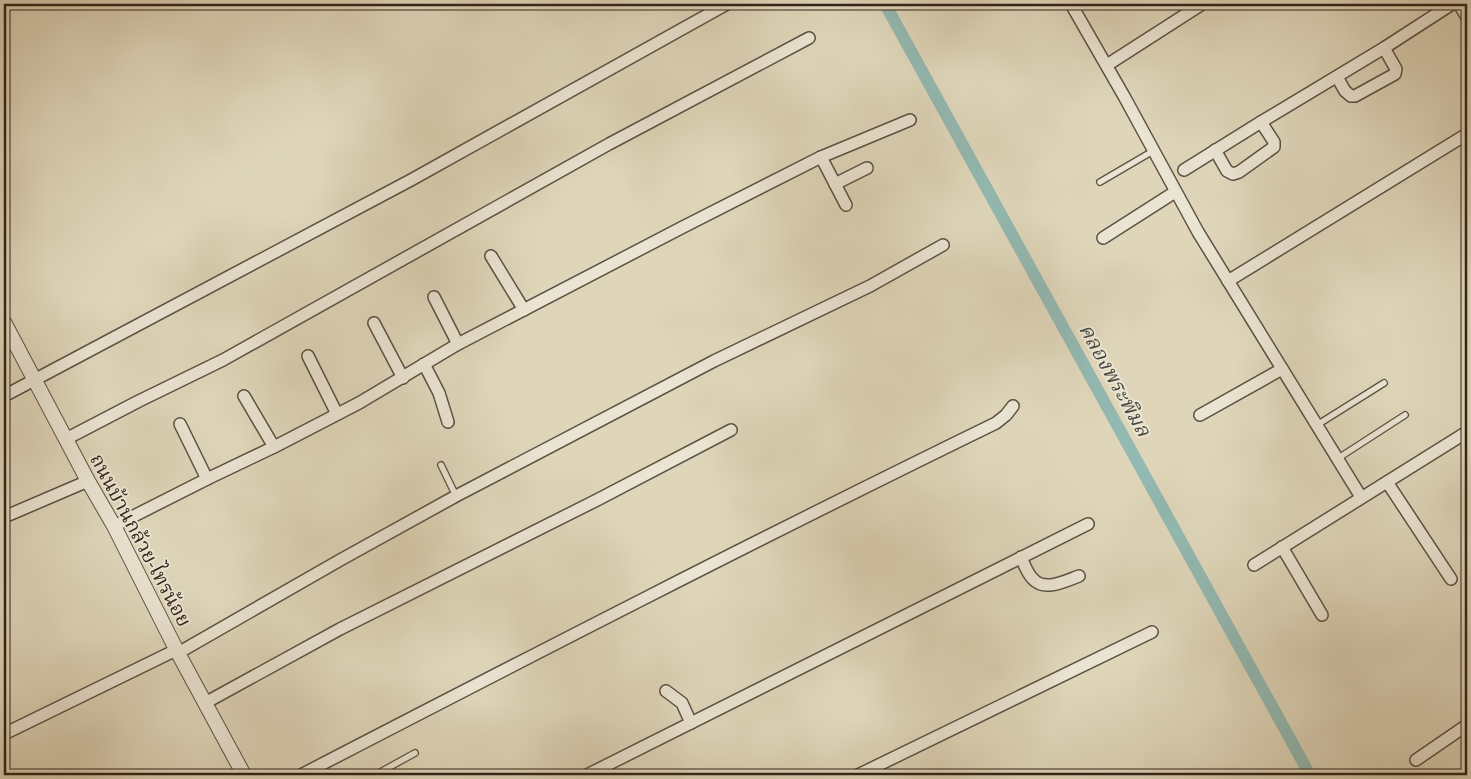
<svg xmlns="http://www.w3.org/2000/svg" width="1471" height="779" viewBox="0 0 1471 779" font-family="'EB Garamond','Noto Serif Thai',serif">
<style>
.lines{fill:none;stroke-linecap:round;stroke-linejoin:round}
.canal{stroke:#93b9b2;stroke-width:12}
.service-casing{stroke:#5d5043;stroke-width:8}
.minor-casing{stroke:#5d5043;stroke-width:14}
.tertiary-casing{stroke:#5d5043;stroke-width:16}
.service{stroke:#eae4d2;stroke-width:5.5}
.minor{stroke:#eae4d2;stroke-width:11}
.tertiary{stroke:#eae4d2;stroke-width:14}
.labels{text-anchor:middle;stroke-width:4;stroke-linejoin:round;paint-order:stroke}
.street-label{font-size:20px;fill:#32231b;stroke:#eae4d2}
.water-label{font-size:21px;font-style:italic;fill:#4a4841;stroke:#eae4d2}
</style>
<rect width="100%" height="100%" fill="#dfd6ba"/>
<filter id="stains"><feTurbulence type="fractalNoise" baseFrequency=".004" numOctaves="4"/><feColorMatrix values="0 0 0 0 .2 0 0 0 0 .09 0 0 0 0 .02 0 0 0 .5 -.17"/></filter>
<radialGradient id="worn" r=".72"><stop offset=".6" stop-color="#630" stop-opacity="0"/><stop offset="1" stop-color="#630" stop-opacity=".3"/></radialGradient>
<g class="lines">
<path class="canal" d="M885 4 1310 775"/>
<defs>
<g id="service">
<path d="M1100 182 1153 151"/>
<path d="M1317 425 1384 383"/>
<path d="M1337 459 1405 415"/>
<path d="M441 465 456 496"/>
<path d="M375 775 415 753"/>
</g>
<g id="minor">
<path d="M1071 4 1125 98 1198 232 1361 497"/>
<path d="M1459 4 1467 17"/>
<path d="M1107 65 1202 4"/>
<path d="M1337 77 1345 91 1351 96H1355L1395 74 1396 69 1384 48"/>
<path d="M1215 150 1227 171 1233 174 1239 172 1274 147V142L1261 122"/>
<path d="M821 157 846 205"/>
<path d="M1184 170 1261 122 1384 48 1452 4"/>
<path d="M835 184 867 168"/>
<path d="M1103 238 1175 192"/>
<path d="M491 256 524 310"/>
<path d="M1228 281 1467 134"/>
<path d="M434 297 458 344"/>
<path d="M374 323 403 378"/>
<path d="M308 356 337 414"/>
<path d="M424 364 439 393 448 422"/>
<path d="M4 396 411 180 727 4"/>
<path d="M244 396 274 447"/>
<path d="M1200 415 1282 369"/>
<path d="M180 424 207 479"/>
<path d="M66 439 139 401 223 360 609 144 809 38"/>
<path d="M1387 482 1451 579"/>
<path d="M4 517 88 481"/>
<path d="M114 526 207 479 274 447 359 403 458 344 683 227 821 157 910 120"/>
<path d="M1282 547 1322 615"/>
<path d="M1021 557C1024 564 1027 573 1033 579 1045 592 1065 581 1079 576"/>
<path d="M1254 565 1467 432"/>
<path d="M178 653 342 559 456 496 714 361 870 286 943 245"/>
<path d="M666 691 682 703 691 723"/>
<path d="M205 703 340 629 597 500 731 430"/>
<path d="M4 734 176 650"/>
<path d="M1416 760 1467 725"/>
<path d="M301 775C531 656 762 537 996 423L1006 415 1013 406"/>
<path d="M587 775 1088 524"/>
<path d="M858 775 1152 632"/>
</g>
<path id="tertiary" d="M4 322 88 481 114 526 178 653 244 775"/>
</defs>
<use href="#service" class="service-casing"/>
<use href="#minor" class="minor-casing"/>
<use href="#tertiary" class="tertiary-casing"/>
<use href="#service" class="service"/>
<use href="#minor" class="minor"/>
<use href="#tertiary" class="tertiary"/>
</g>
<g class="labels">
<g class="street-label">
<text transform="translate(141 540) rotate(62)" y="7">ถนนบ้านกล้วย-ไทรน้อย</text>
</g>
<g class="water-label">
<text transform="translate(1115 380) rotate(61)" y="7">คลองพระพิมล</text>
</g>
</g>
<rect width="1471" height="779" fill="none" stroke="#dfd6ba" stroke-width="20"/>
<rect x="5" y="5" width="1461" height="769" fill="none" stroke="#32231b" stroke-width="2.5"/>
<rect x="10" y="10" width="1451" height="759" fill="none" stroke="#32231b"/>
<rect width="100%" height="100%" filter="url(#stains)"/>
<rect width="100%" height="100%" fill="url(#worn)"/>
</svg>
